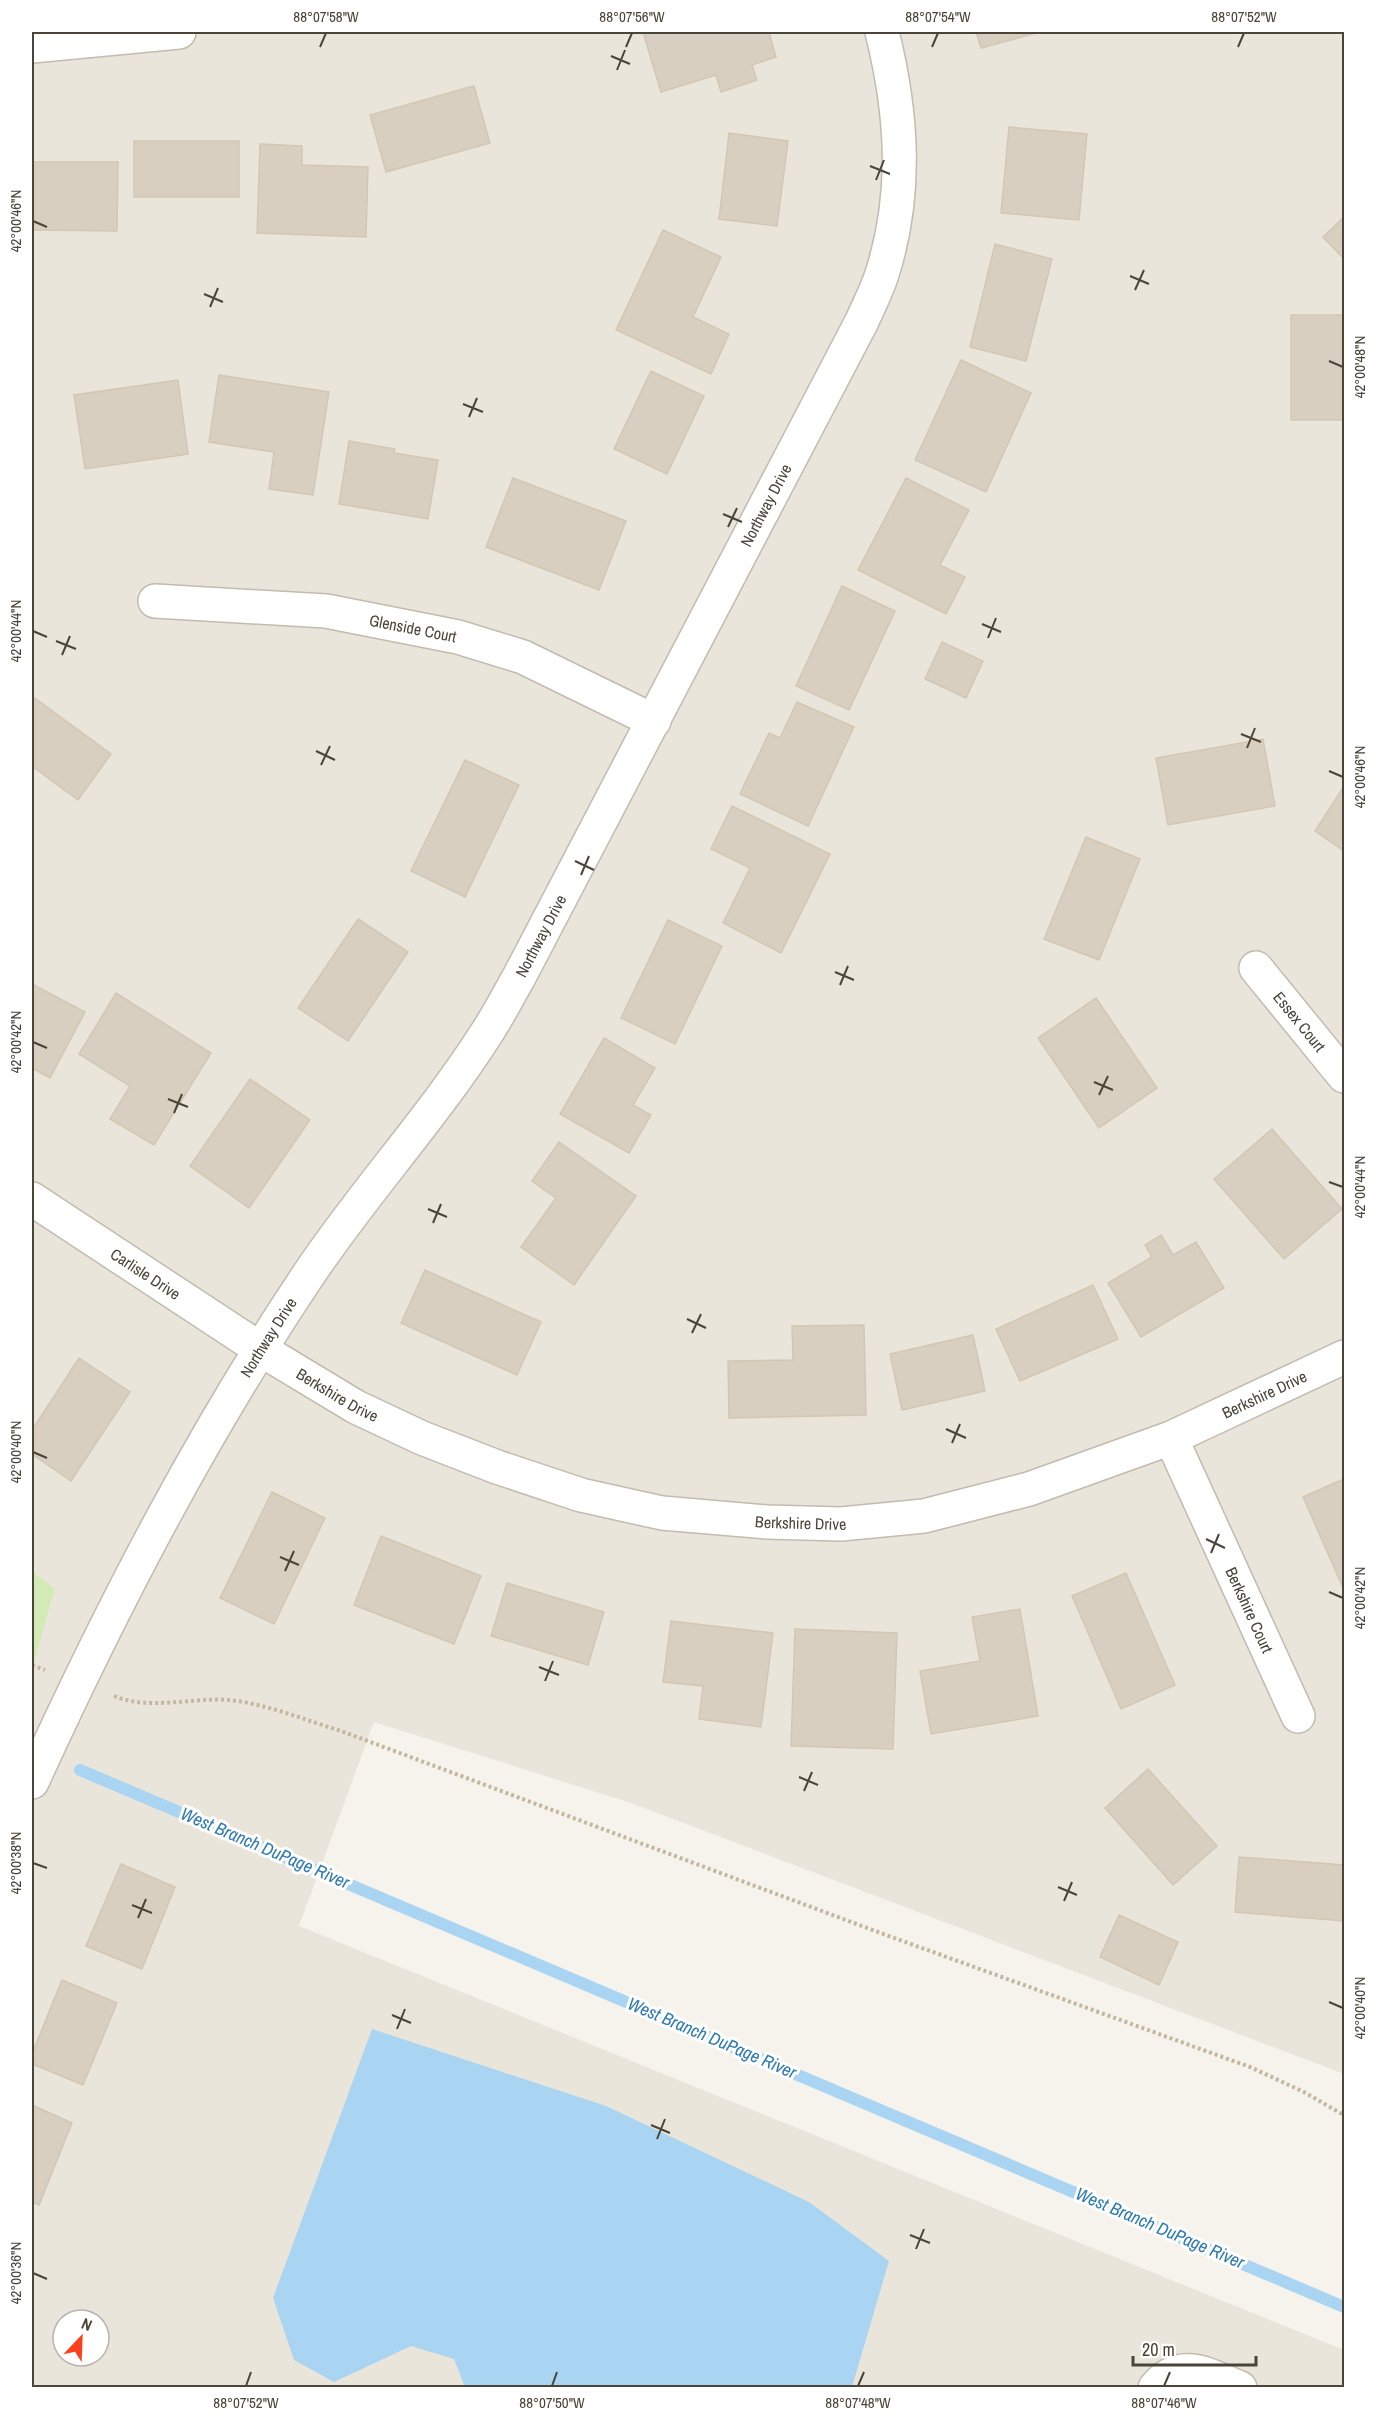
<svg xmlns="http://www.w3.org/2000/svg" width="1376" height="2419" viewBox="0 0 1376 2419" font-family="'Archivo Narrow',sans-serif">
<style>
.residential{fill:#eae5da;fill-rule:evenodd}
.green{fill:#d2eab5}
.water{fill:#a9d4f2}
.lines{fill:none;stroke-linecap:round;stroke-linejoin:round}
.stream{stroke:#a9d4f2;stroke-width:12}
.building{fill:#d8cfc1;stroke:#d3c7b4;stroke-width:1.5}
.minor-casing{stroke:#c2bbae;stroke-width:36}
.path{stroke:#c4b79f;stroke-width:4;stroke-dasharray:3 3;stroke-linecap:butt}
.minor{stroke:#fff;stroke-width:33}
.ticks{fill:none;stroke:#4b4439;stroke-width:2}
.labels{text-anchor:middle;stroke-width:6;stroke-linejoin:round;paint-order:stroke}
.street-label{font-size:16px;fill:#4b4439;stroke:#fff}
.water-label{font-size:18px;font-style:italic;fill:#2e7ab2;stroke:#fff}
.neatline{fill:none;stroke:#4b4439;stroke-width:2}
.ticks-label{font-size:15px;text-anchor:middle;fill:#4b4439}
</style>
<rect width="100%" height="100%" fill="#f6f3ec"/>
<path class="residential" d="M32 32H1344V2074L631 1803 374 1722 299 1926 1344 2350V2387H32V1671L55 1589 32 1571ZM63 2320H99V2356H63Z"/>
<path class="green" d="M32 1571 55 1589 32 1671Z"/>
<path class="water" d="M372 2029 606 2106 809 2202 889 2261 852 2387H465L454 2359 411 2346 334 2382 294 2360 273 2298Z"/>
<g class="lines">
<path class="stream" d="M80 1770 1344 2307"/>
</g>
<g class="building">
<path d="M643 32H769L776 57 752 65 757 80 721 92 716 75 661 92Z"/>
<path d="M976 32H1040L981 48Z"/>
<path d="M474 86 490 143 386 172 370 115Z"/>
<path d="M1009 127 1087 134 1079 220 1001 213Z"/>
<path d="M729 133 788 141 777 226 719 219Z"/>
<rect x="134" y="141" width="105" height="56"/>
<path d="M260 144 302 146V165L368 167 366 237 257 233Z"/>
<path d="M32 162H118L117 231 32 230Z"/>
<path d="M1344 217V259L1323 237Z"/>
<path d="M663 230 721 257 693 317 729 334 711 374 616 330Z"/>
<path d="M995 244 1052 259 1026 361 970 347Z"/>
<rect x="1291" y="315" width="53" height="105"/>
<path d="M961 360 1031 393 986 492 915 460Z"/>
<path d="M651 371 704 396 667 474 614 449Z"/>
<path d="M219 375 329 392 313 495 269 489 274 452 209 442Z"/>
<path d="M178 380 188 454 85 469 74 395Z"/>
<path d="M349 441 395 449 394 453 438 460 428 519 339 504Z"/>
<path d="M513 478 626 521 599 590 486 547Z"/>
<path d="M906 478 969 510 940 565 965 577 946 614 858 570Z"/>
<path d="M842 586 895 611 849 710 796 686Z"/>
<path d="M942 642 983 661 966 698 925 679Z"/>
<path d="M32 696 111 754 78 800 32 766Z"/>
<path d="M797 702 854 727 808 826 740 794 769 733 780 738Z"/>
<path d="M1263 739 1275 806 1168 825 1156 758Z"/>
<path d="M465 760 519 785 465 897 411 871Z"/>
<path d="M1344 786V851L1315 831Z"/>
<path d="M732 806 830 854 781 953 723 923 750 868 711 849Z"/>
<path d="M1086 837 1140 859 1099 960 1044 939Z"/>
<path d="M358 919 408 952 348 1041 298 1008Z"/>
<path d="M668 920 722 946 675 1044 621 1018Z"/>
<path d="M32 984 85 1012 50 1078 32 1068Z"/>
<path d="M116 993 211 1053 154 1145 110 1119 130 1086 79 1054Z"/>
<path d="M1096 998 1157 1088 1099 1128 1038 1038Z"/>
<path d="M604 1038 655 1068 633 1105 651 1115 629 1153 560 1114Z"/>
<path d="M250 1079 310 1120 249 1208 190 1166Z"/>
<path d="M1272 1129 1342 1209 1284 1259 1214 1179Z"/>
<path d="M559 1142 636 1196 574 1285 521 1247 556 1198 532 1181Z"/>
<path d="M1161 1235 1173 1255 1196 1242 1224 1288 1141 1337 1108 1283 1152 1257 1145 1245Z"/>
<path d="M425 1270 541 1322 517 1375 401 1323Z"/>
<path d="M1093 1285 1118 1339 1020 1381 996 1329Z"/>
<path d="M864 1325 866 1415 729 1418 728 1361 793 1360 792 1326Z"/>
<path d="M973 1335 985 1391 902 1410 890 1354Z"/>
<path d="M79 1358 130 1392 71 1481 32 1454V1430Z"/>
<path d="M1344 1479V1590L1303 1497Z"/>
<path d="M272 1492 325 1518 274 1624 220 1598Z"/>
<path d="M381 1536 481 1576 454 1644 354 1605Z"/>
<path d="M1126 1573 1175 1685 1121 1709 1072 1596Z"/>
<path d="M507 1583 604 1612 588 1665 491 1636Z"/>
<path d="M1020 1609 1038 1716 931 1734 920 1671 980 1661 972 1617Z"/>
<path d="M671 1621 773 1633 761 1727 699 1719 703 1686 663 1682Z"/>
<path d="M795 1629 897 1633 893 1749 791 1746Z"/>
<path d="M1148 1769 1217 1846 1173 1885 1105 1808Z"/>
<path d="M1239 1857 1344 1865V1921L1235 1912Z"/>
<path d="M121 1864 175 1887 142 1969 86 1946Z"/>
<path d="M1119 1915 1178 1942 1159 1985 1100 1957Z"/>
<path d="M62 1980 117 2003 83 2085 32 2064V2054Z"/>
<path d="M32 2105 72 2123 39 2205 32 2202Z"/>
</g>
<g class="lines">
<defs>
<g id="minor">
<path d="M32 46 179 32"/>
<path id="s1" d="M155 601 326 611 458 637 523 657 654 721"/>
<path id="s2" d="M1256 968 1344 1076"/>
<path id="s3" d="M32 1199 260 1349 356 1407 422 1438 497 1467 581 1495 662 1513 767 1522 841 1524 924 1516 1029 1489 1171 1438 1344 1357"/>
<path id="s4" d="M1171 1438 1298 1716"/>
<path id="s5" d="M32 1782C112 1607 201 1435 309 1274 364 1192 433 1117 486 1034 498 1016 508 996 519 977L862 321C869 305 877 290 882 274 908 193 902 112 882 32"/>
<path d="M1155 2388C1180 2356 1210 2376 1240 2388"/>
</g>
</defs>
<use href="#minor" class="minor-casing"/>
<g class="path">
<path d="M32 1665 45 1670"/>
<path d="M114 1696C150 1711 191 1697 229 1700 267 1704 305 1720 341 1731L886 1935 1250 2067 1302 2091 1344 2115"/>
</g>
<use href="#minor" class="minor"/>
</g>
<path class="ticks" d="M320 47 326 33M626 47 632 33M932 47 938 33M1238 47 1244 33M611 56 630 64M617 70 625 50M870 166 890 174M876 180 884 160M33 221 47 227M1130 276 1149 284M1135 290 1144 270M204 294 223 302M210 307 218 288M1329 361 1343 367M463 404 483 412M469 417 477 398M723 514 742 522M728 527 737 508M982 624 1001 632M33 631 47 637M988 638 996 618M56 641 76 649M62 655 70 636M1241 734 1261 742M1247 748 1255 728M316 751 335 760M321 765 330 746M1329 771 1343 777M575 861 594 870M581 875 589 856M835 972 854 980M840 985 848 966M33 1042 47 1048M1094 1082 1113 1090M1099 1095 1108 1076M168 1099 188 1107M174 1113 182 1094M1329 1182 1343 1187M428 1209 447 1217M433 1223 441 1204M687 1319 706 1328M692 1333 701 1314M946 1429 966 1438M952 1443 960 1424M33 1452 47 1458M1206 1539 1225 1548M1211 1553 1219 1534M280 1557 299 1565M285 1571 294 1551M1329 1592 1343 1598M539 1667 559 1675M545 1681 553 1661M799 1777 818 1785M804 1791 812 1772M33 1863 47 1868M1058 1887 1077 1895M1064 1901 1072 1882M132 1905 152 1913M138 1918 146 1899M1329 2002 1343 2008M392 2015 411 2023M397 2029 405 2009M651 2125 670 2133M657 2139 665 2119M910 2235 930 2243M916 2249 924 2229M33 2273 47 2279M246 2386 251 2372M552 2386 557 2372M858 2386 864 2372M1164 2386 1170 2372"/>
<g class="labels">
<g class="street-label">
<text dy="6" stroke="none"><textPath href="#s5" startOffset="1476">Northway Drive</textPath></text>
<text dy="6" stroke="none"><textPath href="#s1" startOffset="260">Glenside Court</textPath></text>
<text dy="6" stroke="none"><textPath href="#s5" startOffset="990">Northway Drive</textPath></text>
<text dy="6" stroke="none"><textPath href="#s2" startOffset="69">Essex Court</textPath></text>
<text dy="6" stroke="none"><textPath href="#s3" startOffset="136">Carlisle Drive</textPath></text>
<text dy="6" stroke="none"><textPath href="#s5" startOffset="504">Northway Drive</textPath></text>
<text dy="6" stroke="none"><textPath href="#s3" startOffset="363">Berkshire Drive</textPath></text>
<text dy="6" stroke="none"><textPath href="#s3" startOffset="1335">Berkshire Drive</textPath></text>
<text dy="6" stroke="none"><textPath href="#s3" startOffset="849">Berkshire Drive</textPath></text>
<text dy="6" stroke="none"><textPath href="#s4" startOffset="189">Berkshire Court</textPath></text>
</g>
<g class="water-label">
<text transform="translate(265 1848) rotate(23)" y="6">West Branch DuPage River</text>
<text transform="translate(712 2038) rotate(23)" y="6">West Branch DuPage River</text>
<text transform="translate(1160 2228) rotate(23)" y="6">West Branch DuPage River</text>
</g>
</g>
<rect width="1376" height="2419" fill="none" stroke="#ffffff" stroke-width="66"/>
<g transform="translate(81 2338) rotate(23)"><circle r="28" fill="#ffffff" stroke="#b7b4b0" stroke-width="1.5"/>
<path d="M0-4.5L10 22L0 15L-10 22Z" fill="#fc3f1d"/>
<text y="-9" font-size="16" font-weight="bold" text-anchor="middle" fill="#4b4439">N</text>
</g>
<path d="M1133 2356v9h123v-9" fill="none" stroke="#4b4439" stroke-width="3"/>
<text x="1142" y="2356" font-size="18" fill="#4b4439" stroke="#ffffff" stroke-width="4.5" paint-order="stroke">20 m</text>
<rect x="33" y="33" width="1310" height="2353" class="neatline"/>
<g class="ticks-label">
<text x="326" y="22">88°07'58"W</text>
<text x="632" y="22">88°07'56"W</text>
<text x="938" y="22">88°07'54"W</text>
<text x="1244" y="22">88°07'52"W</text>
<text transform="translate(16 221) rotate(-90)" y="5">42°00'46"N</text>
<text transform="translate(1360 367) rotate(-90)" y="5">42°00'48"N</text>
<text transform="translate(16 631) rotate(-90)" y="5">42°00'44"N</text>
<text transform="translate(1360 777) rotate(-90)" y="5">42°00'46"N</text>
<text transform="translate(16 1042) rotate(-90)" y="5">42°00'42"N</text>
<text transform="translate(1360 1187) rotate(-90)" y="5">42°00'44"N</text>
<text transform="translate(16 1452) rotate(-90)" y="5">42°00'40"N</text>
<text transform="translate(1360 1598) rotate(-90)" y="5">42°00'42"N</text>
<text transform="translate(16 1863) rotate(-90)" y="5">42°00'38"N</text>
<text transform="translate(1360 2008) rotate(-90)" y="5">42°00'40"N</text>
<text transform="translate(16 2273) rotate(-90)" y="5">42°00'36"N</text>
<text x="246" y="2408">88°07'52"W</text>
<text x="552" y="2408">88°07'50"W</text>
<text x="858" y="2408">88°07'48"W</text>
<text x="1164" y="2408">88°07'46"W</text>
</g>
</svg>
